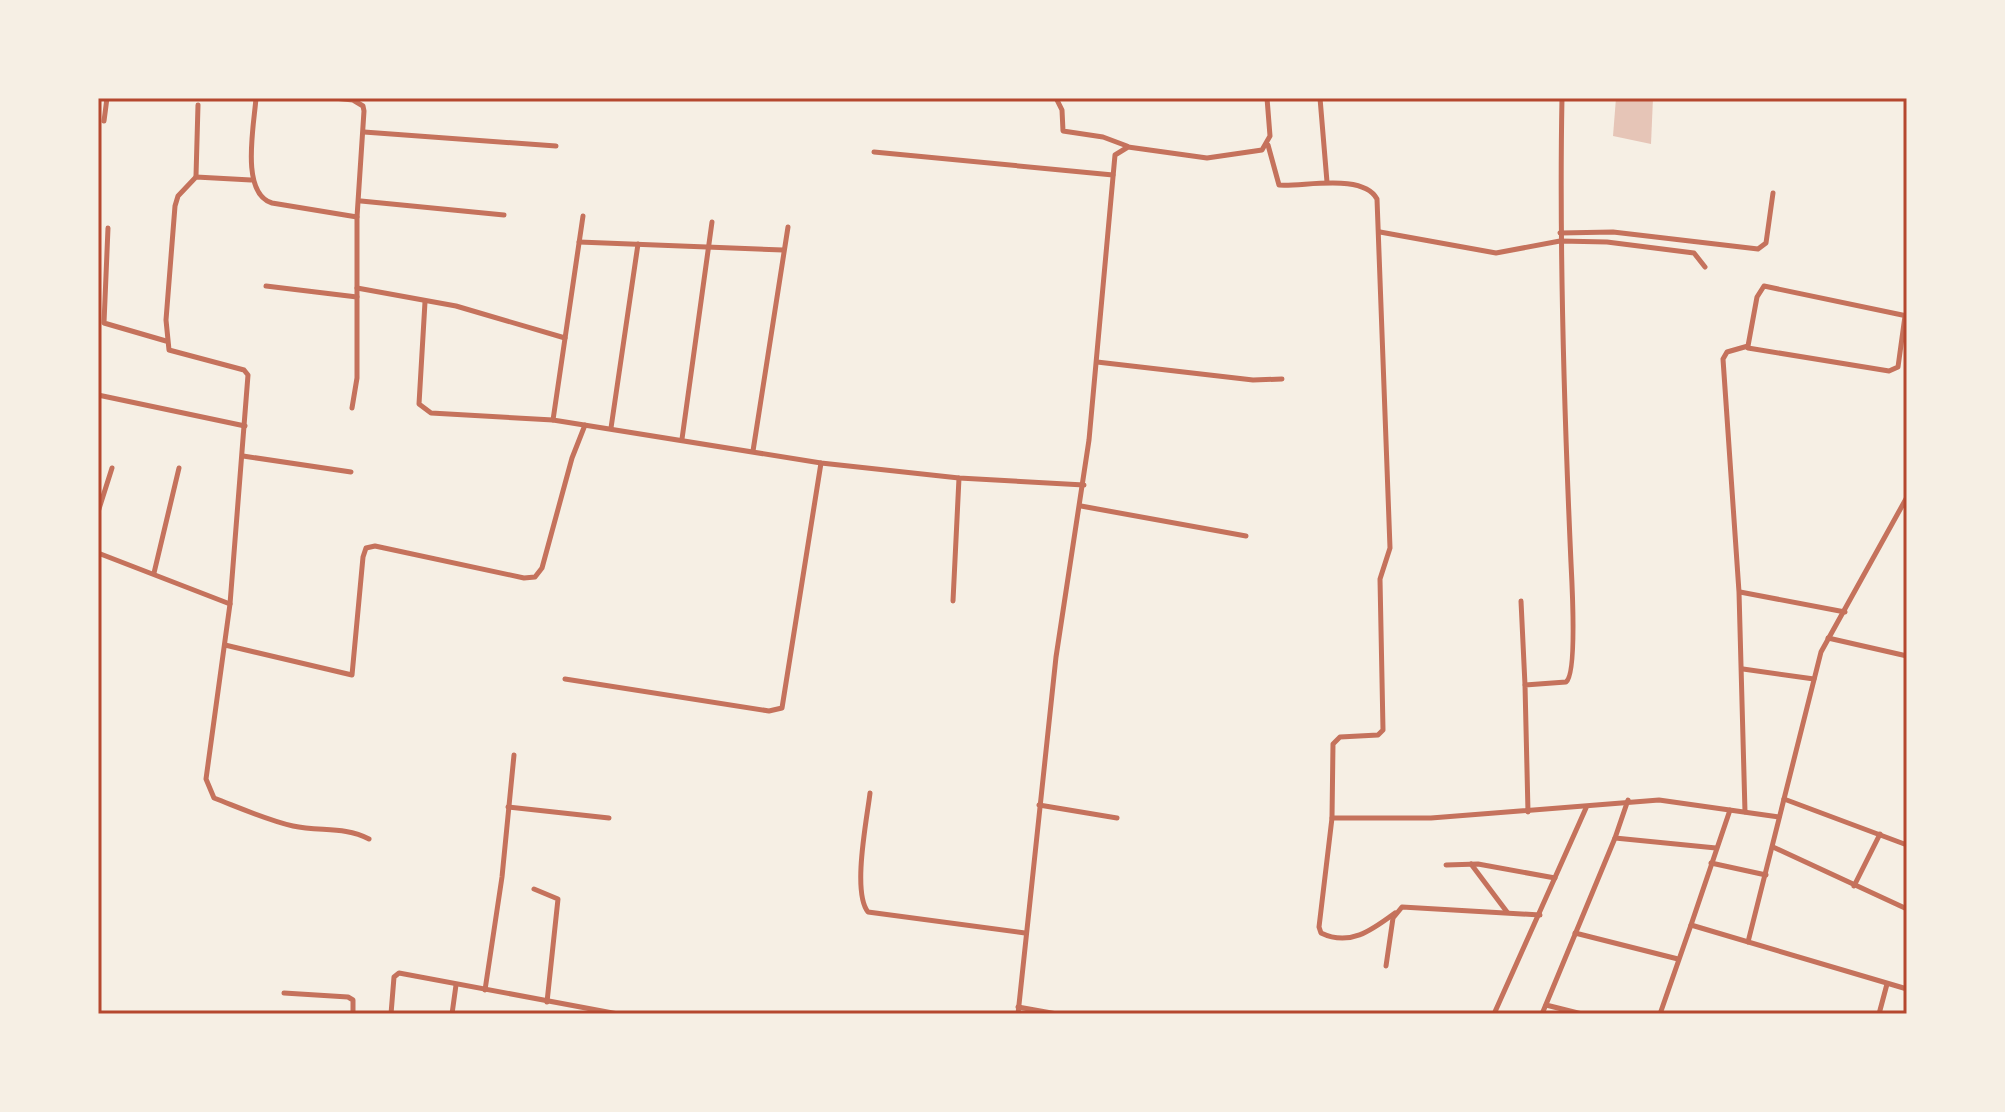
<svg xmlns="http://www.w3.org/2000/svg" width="2005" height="1112" viewBox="0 0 2005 1112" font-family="'Golos Text',sans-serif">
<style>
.building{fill:#e6c5b7}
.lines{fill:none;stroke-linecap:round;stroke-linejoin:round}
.minor{stroke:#c5725c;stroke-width:5}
.neatline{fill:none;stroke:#b5482f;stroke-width:3}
</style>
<rect width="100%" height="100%" fill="#f6efe4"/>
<path class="building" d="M1616 98H1653L1651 144 1613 136Z"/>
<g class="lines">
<g class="minor">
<path d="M256 98C254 126 240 193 272 203L357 217"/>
<path d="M334 98 353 100 363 106 364 111 357 217V378L352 408"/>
<path d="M1056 98 1062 110 1063 131 1103 137 1127 146"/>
<path d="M1320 98 1327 182"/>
<path d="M104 121 107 98"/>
<path d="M364 132 556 146"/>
<path d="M1268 145 1279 185C1304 187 1363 173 1377 199L1390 548 1380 579 1383 730 1378 735 1340 737 1333 744 1332 818 1319 927 1321 933C1350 947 1372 930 1395 913"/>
<path d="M874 152 1113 175"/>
<path d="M196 176 198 105"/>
<path d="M251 180 196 177 178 196 175 206 166 320 169 350 244 370 248 375 230 604 206 779 214 798C240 808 267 820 293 826 320 832 344 826 369 839"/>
<path d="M361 201 504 215"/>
<path d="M108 228 104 323 166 341"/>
<path d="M1380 232 1496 253 1560 241 1607 242 1694 253 1705 267"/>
<path d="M1560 233 1613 232 1758 249 1766 243 1773 193"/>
<path d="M579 242 783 250"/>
<path d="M266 286 357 297"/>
<path d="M357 288 456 306 565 338"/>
<path d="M425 302 419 404 431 413 553 420 821 463 959 478 1084 485"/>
<path d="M1748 348 1889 371 1898 367 1905 316"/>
<path d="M1097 362 1253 380 1282 379"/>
<path d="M98 395 245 426"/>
<path d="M553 420 583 216"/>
<path d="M611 428 638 244"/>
<path d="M682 439 712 222"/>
<path d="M753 451 788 227"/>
<path d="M243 456 351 472"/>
<path d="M1081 506 1246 536"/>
<path d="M98 512 112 468"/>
<path d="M98 553 230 604"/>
<path d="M154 573 179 468"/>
<path d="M1740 592 1845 612"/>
<path d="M953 601 959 478"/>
<path d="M1521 601 1525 685"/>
<path d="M1828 638 1907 656"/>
<path d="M225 645 352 675 363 557 366 548 375 546 524 578 535 577 542 568 572 458 585 425"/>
<path d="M1743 669 1814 679"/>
<path d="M565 679 769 711 782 708 821 463"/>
<path d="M870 793C867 819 852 892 868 912L1025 933"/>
<path d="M1784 799 1907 845"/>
<path d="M1039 805 1117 818"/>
<path d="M508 807 609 818"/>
<path d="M1528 812 1525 685 1566 682C1577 674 1572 582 1571 563 1564 408 1559 253 1562 98"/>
<path d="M1745 812 1739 592 1723 359 1727 352 1748 346 1757 297 1764 286 1907 316"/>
<path d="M1332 818H1431L1659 800 1779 817"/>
<path d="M1615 838 1628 800"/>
<path d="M1773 847 1907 909"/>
<path d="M1711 863 1766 875"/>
<path d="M1471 864 1507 912"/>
<path d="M1446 865 1478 864 1555 878"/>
<path d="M1854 886 1880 834"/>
<path d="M534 889 558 899 547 1002"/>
<path d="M1691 925 1730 810"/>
<path d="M1575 933 1678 959"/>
<path d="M1748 942 1821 652 1907 497"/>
<path d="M1386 966 1393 918 1402 907 1540 915"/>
<path d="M485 990 502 877 514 755"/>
<path d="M284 993 348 997 353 1000V1014"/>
<path d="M1546 1005 1582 1014"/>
<path d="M1018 1007 1057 1014"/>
<path d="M391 1014 394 977 399 973 618 1014"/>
<path d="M452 1014 456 985"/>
<path d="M1018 1014 1056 657 1089 440 1115 155 1128 147 1207 158 1262 150 1270 136 1267 98"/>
<path d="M1494 1014 1586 808"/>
<path d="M1542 1014 1615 838 1716 848"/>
<path d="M1660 1014 1691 925 1907 989"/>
<path d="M1879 1014 1887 984"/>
</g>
</g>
<rect width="2005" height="1112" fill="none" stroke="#f6efe4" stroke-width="200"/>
<rect x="100" y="100" width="1805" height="912" class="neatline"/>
</svg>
